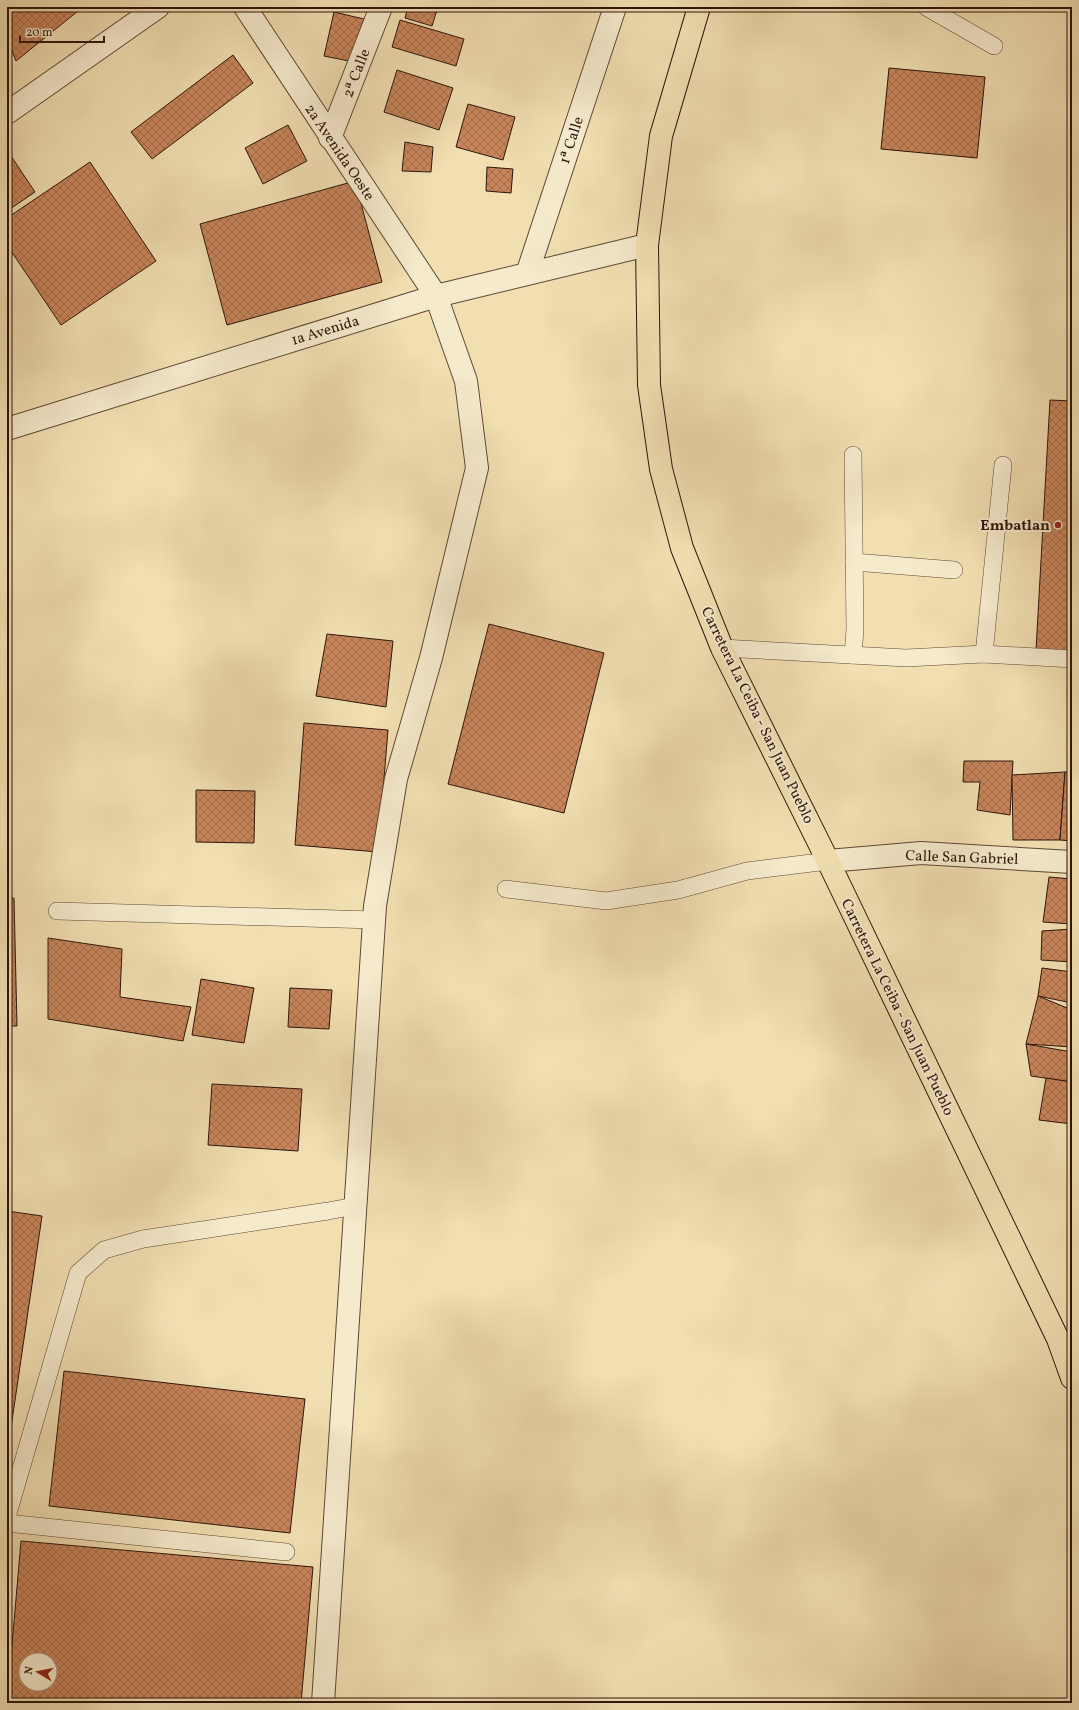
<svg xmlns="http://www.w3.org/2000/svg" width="1079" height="1710" viewBox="0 0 1079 1710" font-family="Vollkorn,serif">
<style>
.building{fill:url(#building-cross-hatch);stroke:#2d150a;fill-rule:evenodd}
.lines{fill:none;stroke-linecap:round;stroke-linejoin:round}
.lane-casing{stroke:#5e4834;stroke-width:18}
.street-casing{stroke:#5e4834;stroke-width:24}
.primary-casing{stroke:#2d150a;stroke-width:24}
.lane{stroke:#f6eacd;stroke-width:17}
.street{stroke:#f6eacd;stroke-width:22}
.primary{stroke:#f1dfb2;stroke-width:22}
.poi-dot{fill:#8f2418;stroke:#f6eacd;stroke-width:1.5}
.labels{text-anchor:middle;stroke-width:4;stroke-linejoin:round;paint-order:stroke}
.street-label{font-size:15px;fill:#2d150a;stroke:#f6eacd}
.poi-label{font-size:15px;font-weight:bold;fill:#2d150a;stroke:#f6eacd;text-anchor:end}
</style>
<defs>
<pattern id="building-cross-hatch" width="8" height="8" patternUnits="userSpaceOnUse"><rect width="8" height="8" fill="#c8855b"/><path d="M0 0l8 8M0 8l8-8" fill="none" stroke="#a36c49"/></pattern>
</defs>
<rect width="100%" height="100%" fill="#f1dfb2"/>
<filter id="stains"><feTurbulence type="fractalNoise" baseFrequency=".005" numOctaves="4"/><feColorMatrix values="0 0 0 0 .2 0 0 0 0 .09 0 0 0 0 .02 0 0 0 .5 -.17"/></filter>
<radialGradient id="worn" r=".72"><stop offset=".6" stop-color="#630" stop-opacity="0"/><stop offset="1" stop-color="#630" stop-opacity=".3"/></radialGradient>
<g class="building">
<path d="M7 7H83L16 61 7 38Z"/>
<path d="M408 7H438L432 26 405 18Z"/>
<path d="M334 12 364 19 354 62 324 56Z"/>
<path d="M400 20 464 39 456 66 392 47Z"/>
<path d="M233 55 253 83 152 159 131 132Z"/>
<path d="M889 68 985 77 977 158 881 149Z"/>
<path d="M397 70 453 88 439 130 384 112Z"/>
<path d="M468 104 515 117 503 160 456 147Z"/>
<path d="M288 125 307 161 263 184 245 148Z"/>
<path d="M405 142 433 147 431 172 402 171Z"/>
<path d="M7 150 35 192 7 211Z"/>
<path d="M90 162 156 261 61 325 7 245V218Z"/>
<path d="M487 167 513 169 511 193 486 191Z"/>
<path d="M355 181 382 282 227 325 200 224Z"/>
<path d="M1050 400 1072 401V651L1036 650Z"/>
<path d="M489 624 604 653 564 813 448 784Z"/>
<path d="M327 634 393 641 386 707 316 696Z"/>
<path d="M304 723 388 730 378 852 295 845Z"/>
<path d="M964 761H1013L1010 815 977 810 980 782H963Z"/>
<path d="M1065 772 1060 840H1013L1012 775Z"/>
<path d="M1065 772H1072V841L1060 840Z"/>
<path d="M196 790 255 791 254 843 196 842Z"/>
<path d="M1049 877 1072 879V924L1043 922Z"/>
<path d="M14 898 17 1026H7V899Z"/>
<path d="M1072 929V962L1041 960 1042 931Z"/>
<path d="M48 938 122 949 120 997 191 1007 183 1041 48 1019Z"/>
<path d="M1042 968 1072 972V1003L1038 996Z"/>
<path d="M201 979 254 988 244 1043 192 1035Z"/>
<path d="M290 988 332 990 329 1029 288 1027Z"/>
<path d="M1038 996 1072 1010V1047L1026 1044Z"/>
<path d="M1026 1044 1072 1052V1082L1031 1076Z"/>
<path d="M1046 1078 1072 1082V1124L1039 1120Z"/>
<path d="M212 1084 302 1089 298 1151 208 1145Z"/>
<path d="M7 1211 42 1216 7 1455Z"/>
<path d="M64 1371 305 1399 290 1533 49 1506Z"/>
<path d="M21 1541 313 1567 301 1703H7ZM26 1660H50V1684H26Z"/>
</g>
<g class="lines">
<defs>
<g id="lane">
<path d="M926 7 994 46"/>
<path d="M854 562 954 570"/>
<path d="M722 648 906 658 984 654 1072 659"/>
<path d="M984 654 1003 465"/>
<path d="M853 655 855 629 853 455"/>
<path d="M506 889 606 901 678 890 747 871 828 861"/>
<path d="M57 911 374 920"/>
<path d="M7 1517 78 1273 104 1250 143 1239 328 1211 355 1206"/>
<path d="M7 1523 286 1552"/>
</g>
<g id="street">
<path d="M245 7 436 296 466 381 477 468 431 658 396 779 375 906 323 1703"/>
<path d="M7 113 158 7"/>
<path d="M330 138 381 7"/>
<path d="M527 274 615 7"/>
<path d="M7 429 436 296 647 245"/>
<path d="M828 861 921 853 1072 862"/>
</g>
<path id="primary" d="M699 7 661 136 647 245 649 385 661 469 682 548 722 648 828 861 1058 1339 1072 1378"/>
</defs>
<use href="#lane" class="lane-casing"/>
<use href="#street" class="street-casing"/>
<use href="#primary" class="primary-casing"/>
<use href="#lane" class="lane"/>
<use href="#street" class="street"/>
<use href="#primary" class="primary"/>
</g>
<circle class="poi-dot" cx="1058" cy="525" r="4"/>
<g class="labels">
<g class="street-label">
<text transform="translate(356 73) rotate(-69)" y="5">2ª Calle</text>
<text transform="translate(571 140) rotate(-72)" y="5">1ª Calle</text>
<text transform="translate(340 152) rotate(56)" y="5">2a Avenida Oeste</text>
<text transform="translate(325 330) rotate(-17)" y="5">1a Avenida</text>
<text transform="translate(758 715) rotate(64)" y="5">Carretera La Ceiba - San Juan Pueblo</text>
<text transform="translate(962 857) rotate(2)" y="5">Calle San Gabriel</text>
<text transform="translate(898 1007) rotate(64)" y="5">Carretera La Ceiba - San Juan Pueblo</text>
</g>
<g class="poi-label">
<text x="1050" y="530">Embatlan</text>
</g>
</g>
<rect width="1079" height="1710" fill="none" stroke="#f1dfb2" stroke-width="24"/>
<rect x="8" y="8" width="1063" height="1694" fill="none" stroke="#2d150a" stroke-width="2"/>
<rect x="12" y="12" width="1055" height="1686" fill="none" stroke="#2d150a"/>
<g transform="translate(38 1672) rotate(280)"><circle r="19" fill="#f6eacd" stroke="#a6957f"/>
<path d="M0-3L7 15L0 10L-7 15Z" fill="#8f2418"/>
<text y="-6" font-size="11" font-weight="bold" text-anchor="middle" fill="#2d150a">N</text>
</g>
<path d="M20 36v6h84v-6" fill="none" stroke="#2d150a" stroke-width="2"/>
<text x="26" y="36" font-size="12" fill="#2d150a" stroke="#f6eacd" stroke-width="3" paint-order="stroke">20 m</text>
<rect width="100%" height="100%" filter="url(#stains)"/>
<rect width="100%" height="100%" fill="url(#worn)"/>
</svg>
